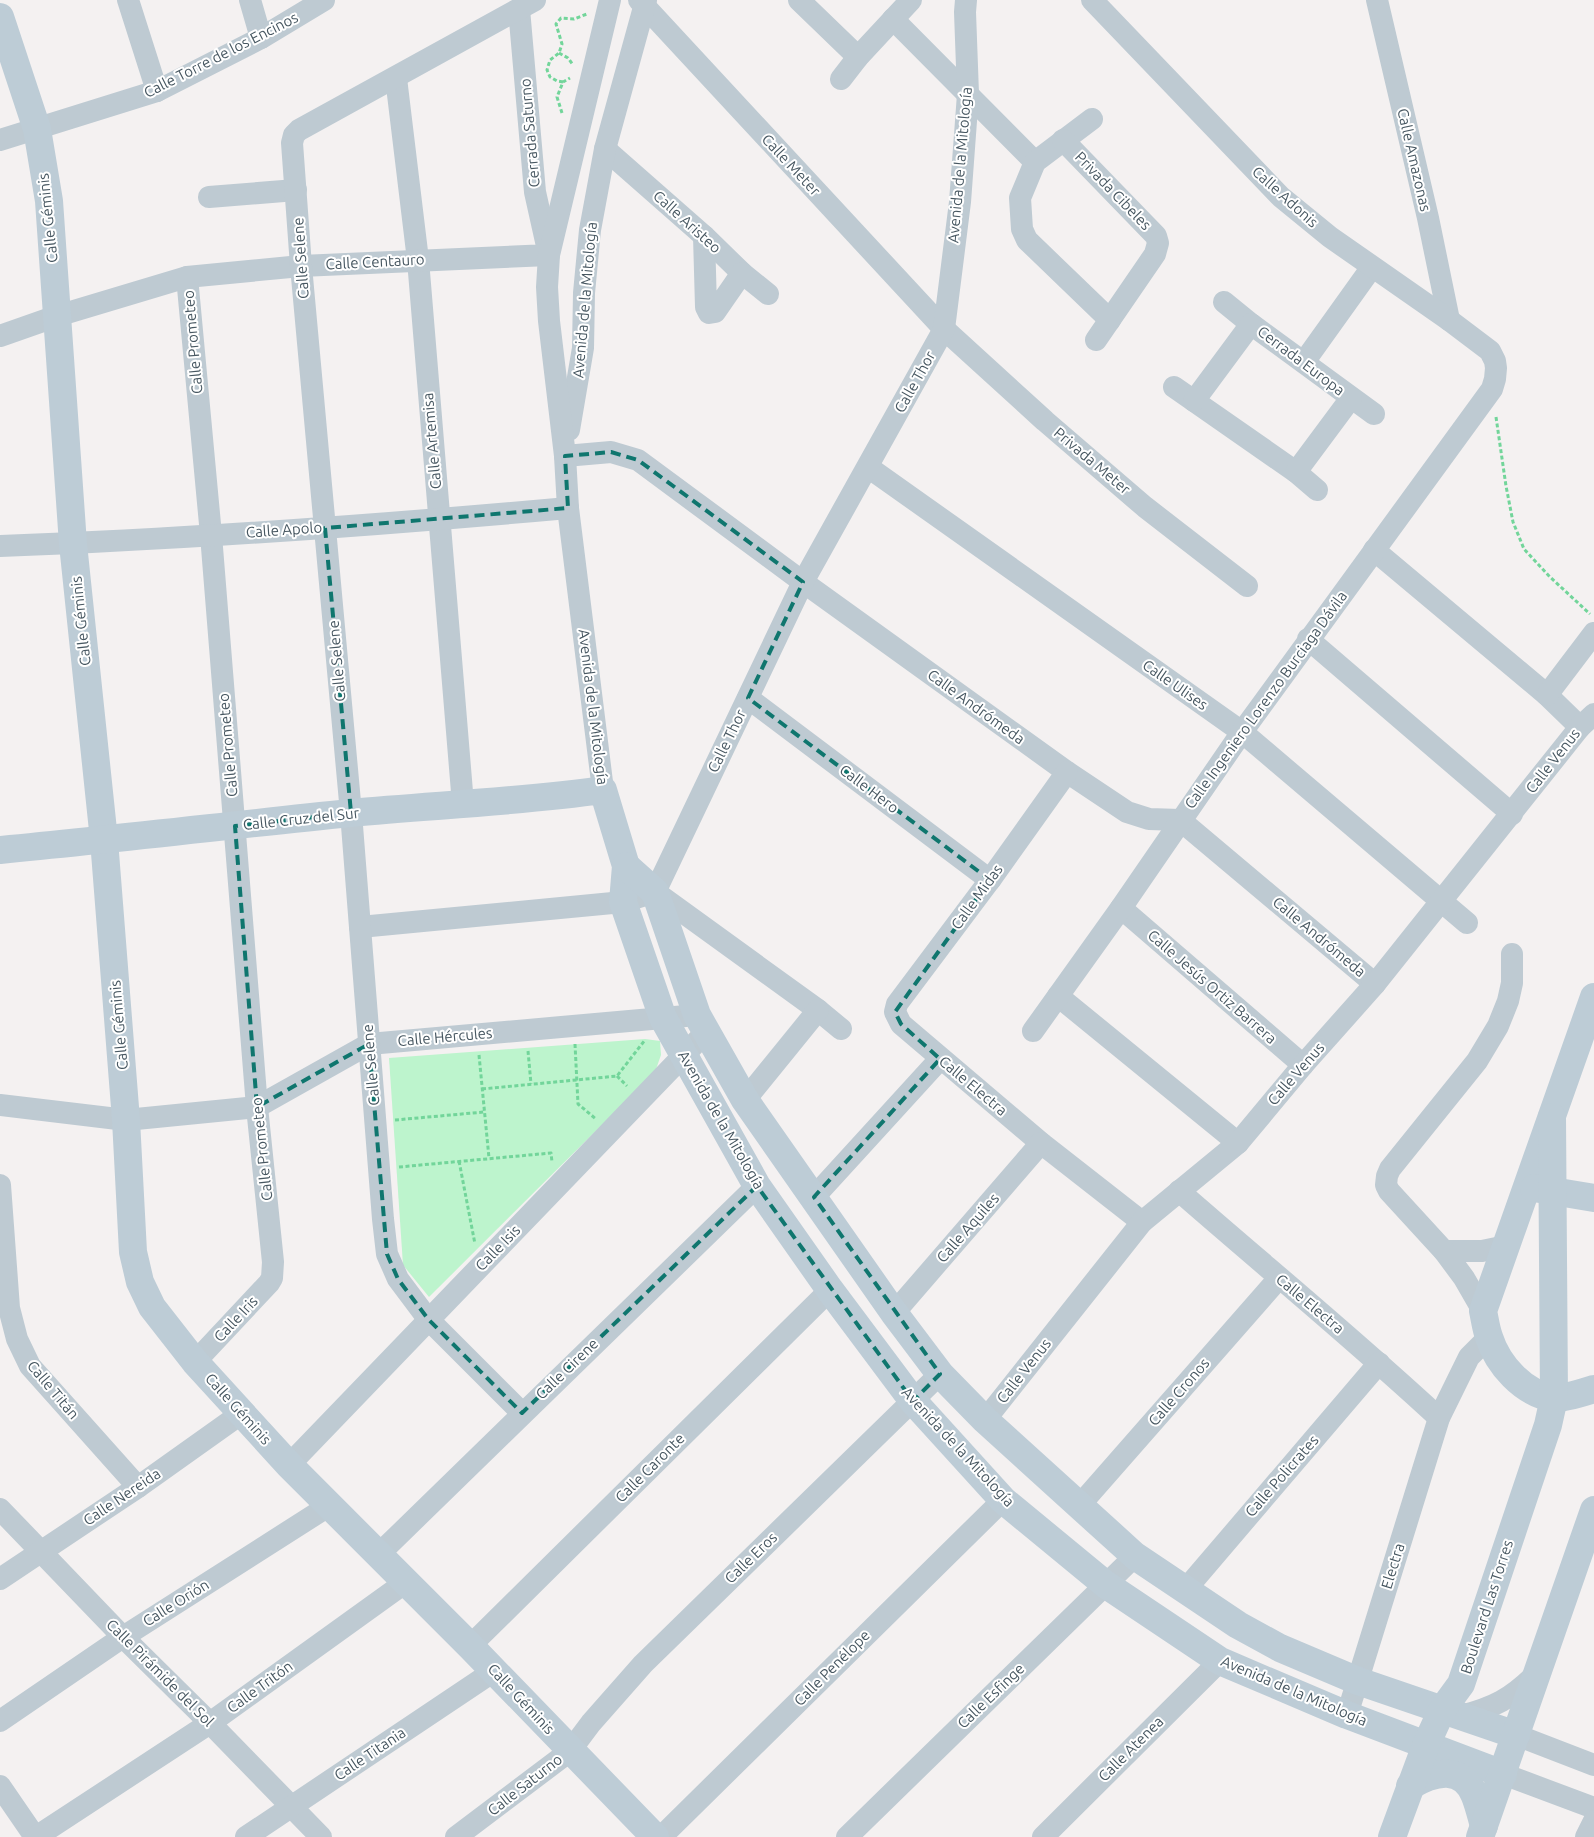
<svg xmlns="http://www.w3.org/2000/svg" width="1594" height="1837" viewBox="0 0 1594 1837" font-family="Ubuntu,sans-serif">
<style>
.green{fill:#bdf4cd}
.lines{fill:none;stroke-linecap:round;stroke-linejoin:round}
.path{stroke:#72d59a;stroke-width:3;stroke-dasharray:4 2.5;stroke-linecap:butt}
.street{stroke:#becad2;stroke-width:22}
.secondary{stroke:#bdccd6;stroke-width:28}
.marked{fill:none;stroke:#0f766e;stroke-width:4;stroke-dasharray:10 6;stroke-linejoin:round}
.labels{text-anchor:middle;stroke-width:4;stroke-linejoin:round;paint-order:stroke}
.street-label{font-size:15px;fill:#475761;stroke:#fff}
</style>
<rect width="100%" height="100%" fill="#f4f1f1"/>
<path class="green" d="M645 1039 660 1041 661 1055 655 1072 429 1297 403 1265 389 1058Z"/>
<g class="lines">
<g class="path">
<path d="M559 53 568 58 573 65"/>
<path d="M563 82 557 81 550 77 547 70 550 60 559 53 562 44 556 24 561 18 574 19 587 14"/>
<path d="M562 113 557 97 563 82 570 78"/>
<path d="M1496 417 1506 486 1513 522 1524 549 1550 577 1590 614"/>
<path d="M575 1044 578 1104 596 1119"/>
<path d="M528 1051 531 1084"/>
<path d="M479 1055 489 1158"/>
<path d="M617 1076 627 1086"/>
<path d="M482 1089 617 1076 645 1040"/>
<path d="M395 1120 484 1112"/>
<path d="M459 1161 475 1244"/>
<path d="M399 1167 551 1153 552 1162"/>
</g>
<g class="street">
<path d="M128 0 157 91"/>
<path d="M250 0 261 38"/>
<path d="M639 0 944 329 1045 421 1145 507 1247 586"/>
<path d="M799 0 858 57"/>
<path d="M1377 0 1428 218 1449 320"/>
<path d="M893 19 1035 162"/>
<path d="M396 78 418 260 463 804"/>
<path d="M841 79 858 57 911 0"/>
<path d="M1092 119 1035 162 1020 198 1022 229 1027 240 1110 320"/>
<path d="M0 140 157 91 261 38 324 0"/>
<path d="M1063 140 1156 236 1158 243 1155 254 1096 340"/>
<path d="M605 149 704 236 742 273 768 294"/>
<path d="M209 197 296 190"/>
<path d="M704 236 706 307 709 313 715 312 742 273"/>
<path d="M187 277 211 535 257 1107 273 1262 272 1278 269 1283 195 1362"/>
<path d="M1224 302 1251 324 1374 414"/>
<path d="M0 336 57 316 187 277 301 266 549 255 535 192 519 9"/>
<path d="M1304 362 1372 267"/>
<path d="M1174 387 1296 472 1317 490"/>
<path d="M1194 401 1251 324"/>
<path d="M569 430 583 348 584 293 590 230 605 149 646 0"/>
<path d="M565 456 611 452 638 460 803 582 1067 772 1127 812 1149 819 1180 820 1375 984"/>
<path d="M868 467 1242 732 1467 923"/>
<path d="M1296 472 1351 398"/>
<path d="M0 546C190 539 379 525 568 508"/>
<path d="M1374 550 1547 695 1580 727"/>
<path d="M1308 639 1512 814"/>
<path d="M1547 695 1594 633"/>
<path d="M748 698 990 880"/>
<path d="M1067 772 990 880 897 1004 895 1012 901 1024 1041 1143 1142 1222"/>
<path d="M603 790 568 508 565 456 549 321 547 287 549 255 610 0"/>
<path d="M655 892 818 1010 841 1029"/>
<path d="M1121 908 1303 1065"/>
<path d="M360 927 623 902 655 892 803 582 944 329 960 202 968 94 965 12 966 0"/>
<path d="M1058 996 1238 1143"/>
<path d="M1033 1031 1121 908 1242 732 1492 389 1495 379 1496 368 1495 361 1490 351 1449 320 1330 237 1281 197 1092 0"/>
<path d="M745 1100 818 1010"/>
<path d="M0 1105 126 1120 257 1107 369 1044 697 1015"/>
<path d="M0 1185 9 1308 17 1339 30 1366 138 1487"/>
<path d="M1179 1191C1266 1267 1355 1340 1439 1418"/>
<path d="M814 1197 940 1059"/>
<path d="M1444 1251H1482L1506 1246"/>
<path d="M1483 1311 1464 1278 1444 1251 1389 1191 1386 1185 1387 1176 1390 1169 1477 1061 1498 1026 1508 1001 1512 983V954"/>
<path d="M894 1313 1041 1143"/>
<path d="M522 1413 428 1319 398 1279 387 1254 383 1219 351 813 301 266 292 143 294 135 299 130 535 0"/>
<path d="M985 1420 1142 1222 1238 1143 1303 1065 1375 984 1580 727 1594 714"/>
<path d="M289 1465 707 1031"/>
<path d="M1079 1506 1279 1278"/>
<path d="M0 1509 123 1637 210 1723 321 1837"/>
<path d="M379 1554 757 1186"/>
<path d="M0 1579 138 1487 242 1413"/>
<path d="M1186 1589 1379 1363"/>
<path d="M470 1646 830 1290"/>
<path d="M1347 1715 1439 1418 1469 1357 1489 1337"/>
<path d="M1461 1716C1495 1707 1510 1699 1535 1675"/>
<path d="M0 1721 123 1637 330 1505"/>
<path d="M1516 1735 1594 1765"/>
<path d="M1503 1774 1594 1808"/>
<path d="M0 1786 35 1837"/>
<path d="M36 1837 210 1723 406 1582"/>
<path d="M246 1837 494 1671"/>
<path d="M456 1837 570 1751 591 1723 643 1664 940 1374"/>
<path d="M661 1837 1003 1500"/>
<path d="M847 1837 1135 1556"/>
<path d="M1043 1837 1220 1661"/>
<path d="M1586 1837 1594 1821"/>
</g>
<g class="secondary">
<path d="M0 17 37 129 49 201 73 544 104 840 126 1120 133 1252 140 1282 152 1307 195 1362 289 1465 470 1646 655 1837"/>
<path d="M0 850C117 839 233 825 350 813 434 805 519 802 603 790L626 866 623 902 663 1018 757 1186 830 1290 913 1401 1003 1500 1105 1584 1220 1661 1347 1715 1503 1774"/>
<path d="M626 866 655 892 697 1015 745 1100 894 1313 940 1374 985 1420 1135 1556 1238 1625 1280 1648 1358 1681 1516 1735"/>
<path d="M1594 997 1483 1311C1485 1320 1486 1329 1489 1337 1498 1365 1523 1393 1553 1398 1563 1399 1584 1392 1594 1389"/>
<path d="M1534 1188 1594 1198"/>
<path d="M1410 1786C1433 1772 1463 1764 1475 1796 1479 1806 1481 1816 1484 1826"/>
<path d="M1392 1837 1426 1745 1442 1710 1461 1684 1548 1425 1554 1398 1552 1117"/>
<path d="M1480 1837 1594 1510"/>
</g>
</g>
<path class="marked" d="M611 452 638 460 803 582 748 698 990 880 895 1012 901 1024 940 1059 814 1197 940 1374 913 1401 757 1186 522 1413 428 1319 398 1279 387 1254 369 1044 257 1107 235 826 351 813 325 528 568 508 565 456Z"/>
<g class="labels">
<g class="street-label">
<text transform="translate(221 55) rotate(-27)" y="5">Calle Torre de los Encinos</text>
<text transform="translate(530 133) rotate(-95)" y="5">Cerrada Saturno</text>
<text transform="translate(1414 160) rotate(77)" y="5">Calle Amazonas</text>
<text transform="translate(791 165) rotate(47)" y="5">Calle Meter</text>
<text transform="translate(960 165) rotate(-85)" y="5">Avenida de la Mitología</text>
<text transform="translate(1113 191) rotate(46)" y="5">Privada Cibeles</text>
<text transform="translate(1285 197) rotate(42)" y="5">Calle Adonis</text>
<text transform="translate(48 218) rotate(-96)" y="5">Calle Géminis</text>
<text transform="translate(687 222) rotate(42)" y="5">Calle Aristeo</text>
<text transform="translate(301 258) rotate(-94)" y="5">Calle Selene</text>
<text transform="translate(375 262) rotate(-3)" y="5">Calle Centauro</text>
<text transform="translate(585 300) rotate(-85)" y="5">Avenida de la Mitología</text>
<text transform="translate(193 342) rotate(-95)" y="5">Calle Prometeo</text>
<text transform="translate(1301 361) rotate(37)" y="5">Cerrada Europa</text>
<text transform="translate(915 382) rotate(-61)" y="5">Calle Thor</text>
<text transform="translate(432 441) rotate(-95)" y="5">Calle Artemisa</text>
<text transform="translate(1092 461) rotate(40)" y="5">Privada Meter</text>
<text transform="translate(284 530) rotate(-4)" y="5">Calle Apolo</text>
<text transform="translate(81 621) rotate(-96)" y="5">Calle Géminis</text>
<text transform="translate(337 661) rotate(-95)" y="5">Calle Selene</text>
<text transform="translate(1175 685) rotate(35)" y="5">Calle Ulises</text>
<text transform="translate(1266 700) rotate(-54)" y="5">Calle Ingeniero Lorenzo Burciaga Dávila</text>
<text transform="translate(593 707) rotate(83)" y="5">Avenida de la Mitología</text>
<text transform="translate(976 707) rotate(36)" y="5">Calle Andrómeda</text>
<text transform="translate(727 741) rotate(-64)" y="5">Calle Thor</text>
<text transform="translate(228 745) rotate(-95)" y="5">Calle Prometeo</text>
<text transform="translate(1553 761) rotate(-52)" y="5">Calle Venus</text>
<text transform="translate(869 789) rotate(37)" y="5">Calle Hero</text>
<text transform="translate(301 819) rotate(-6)" y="5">Calle Cruz del Sur</text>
<text transform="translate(977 897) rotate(-54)" y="5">Calle Midas</text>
<text transform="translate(1319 937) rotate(40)" y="5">Calle Andrómeda</text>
<text transform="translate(1212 987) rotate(41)" y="5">Calle Jesús Ortiz Barrera</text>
<text transform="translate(119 1025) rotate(-95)" y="5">Calle Géminis</text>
<text transform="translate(445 1037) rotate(-5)" y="5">Calle Hércules</text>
<text transform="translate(371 1065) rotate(-95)" y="5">Calle Selene</text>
<text transform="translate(1296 1074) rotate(-49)" y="5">Calle Venus</text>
<text transform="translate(973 1086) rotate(40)" y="5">Calle Electra</text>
<text transform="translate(721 1120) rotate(60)" y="5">Avenida de la Mitología</text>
<text transform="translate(262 1149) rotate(-96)" y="5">Calle Prometeo</text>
<text transform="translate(968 1228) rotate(-49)" y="5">Calle Aquiles</text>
<text transform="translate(498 1248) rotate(-46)" y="5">Calle Isis</text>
<text transform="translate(1310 1304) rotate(40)" y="5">Calle Electra</text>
<text transform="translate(236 1319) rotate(-47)" y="5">Calle Iris</text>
<text transform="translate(567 1369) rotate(-44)" y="5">Calle Cirene</text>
<text transform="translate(1024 1371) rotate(-52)" y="5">Calle Venus</text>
<text transform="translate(53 1390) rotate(50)" y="5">Calle Titán</text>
<text transform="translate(1179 1392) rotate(-49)" y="5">Calle Cronos</text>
<text transform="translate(238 1409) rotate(48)" y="5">Calle Géminis</text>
<text transform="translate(958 1447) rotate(47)" y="5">Avenida de la Mitología</text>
<text transform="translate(650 1468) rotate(-45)" y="5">Calle Caronte</text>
<text transform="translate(1282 1476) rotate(-49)" y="5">Calle Policrates</text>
<text transform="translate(122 1497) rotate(-34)" y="5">Calle Nereida</text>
<text transform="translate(751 1558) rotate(-44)" y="5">Calle Eros</text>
<text transform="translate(1393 1566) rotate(-73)" y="5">Electra</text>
<text transform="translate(176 1603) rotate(-32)" y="5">Calle Orión</text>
<text transform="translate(1487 1607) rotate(-72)" y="5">Boulevard Las Torres</text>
<text transform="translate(832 1668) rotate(-45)" y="5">Calle Penélope</text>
<text transform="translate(160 1673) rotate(45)" y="5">Calle Pirámide del Sol</text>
<text transform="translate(260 1687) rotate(-36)" y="5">Calle Tritón</text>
<text transform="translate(1294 1691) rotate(23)" y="5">Avenida de la Mitología</text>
<text transform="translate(991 1696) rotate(-44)" y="5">Calle Esfinge</text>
<text transform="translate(521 1699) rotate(47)" y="5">Calle Géminis</text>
<text transform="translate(1131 1749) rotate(-45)" y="5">Calle Atenea</text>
<text transform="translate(370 1754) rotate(-34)" y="5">Calle Titania</text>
<text transform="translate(525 1785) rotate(-38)" y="5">Calle Saturno</text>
</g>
</g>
</svg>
